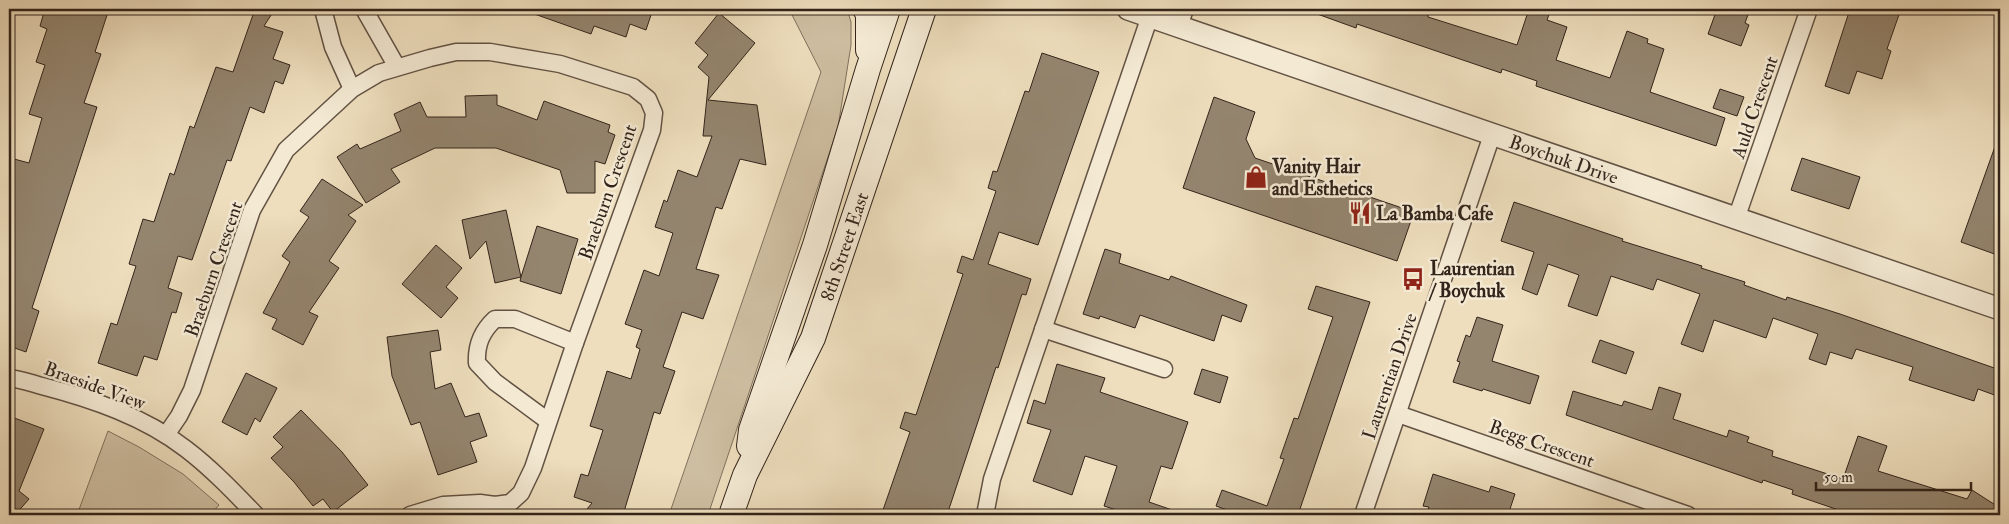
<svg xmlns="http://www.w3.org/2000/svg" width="2009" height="524" viewBox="0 0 2009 524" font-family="'IM FELL Double Pica',serif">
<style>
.green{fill:#cebea1;stroke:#80715e}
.building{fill:#94856f;stroke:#33241b}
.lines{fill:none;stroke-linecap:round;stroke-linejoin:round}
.minor-casing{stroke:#625244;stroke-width:19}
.tertiary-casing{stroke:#625244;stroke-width:24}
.secondary-casing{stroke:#33241b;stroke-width:26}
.minor{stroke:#f4ead4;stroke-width:16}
.tertiary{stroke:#f4ead4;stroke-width:21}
.secondary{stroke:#f4ead4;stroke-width:24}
.labels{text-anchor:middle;stroke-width:5;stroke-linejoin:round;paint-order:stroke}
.street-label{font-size:19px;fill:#33241b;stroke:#f4ead4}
.poi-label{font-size:19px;font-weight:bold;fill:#33241b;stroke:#f4ead4;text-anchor:start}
</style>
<rect width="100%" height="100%" fill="#eedebd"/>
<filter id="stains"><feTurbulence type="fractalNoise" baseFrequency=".004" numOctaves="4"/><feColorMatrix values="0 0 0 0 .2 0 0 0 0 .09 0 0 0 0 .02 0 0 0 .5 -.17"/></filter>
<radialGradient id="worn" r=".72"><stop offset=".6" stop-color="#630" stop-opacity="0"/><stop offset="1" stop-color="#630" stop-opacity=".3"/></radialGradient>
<g class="green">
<path d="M789 9H847L851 22V45L838 127 708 515H669L821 72Z"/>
<path d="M108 431 139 447 183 474 219 505 210 515H77Z"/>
</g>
<g class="building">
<path d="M45 9H109L95 52 101 54 84 103 97 107 32 308 39 311 26 352 9 346V175L14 159 29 163 42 118 29 114 45 65 36 62 47 29 40 26Z"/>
<path d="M255 9H275L264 26 283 32 273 59 290 65 283 84 275 81 264 113 250 107 231 161 227 160 192 260 178 256 168 288 182 293 176 313 172 312 157 360 144 356 137 376 98 363 111 323 117 325 136 266 129 264 143 219 154 222 170 173 174 175 190 126 194 128 216 67 233 72Z"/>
<path d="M527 9H653L646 30 630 24 626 37 594 26 591 34 526 11Z"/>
<path d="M1309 9H1410L1428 15V17L1517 45 1529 9H1551L1547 20 1567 27 1556 60 1610 78 1627 31 1648 39 1647 43 1664 49 1650 92 1725 118 1716 146 1536 86 1537 81 1502 69 1501 73 1357 24 1356 28 1309 11Z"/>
<path d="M1717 9H1750L1745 23 1749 25 1741 46 1708 34Z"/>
<path d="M1850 9H1901L1887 49 1891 51 1882 79 1857 71 1849 94 1825 86Z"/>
<path d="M719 13 755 43 708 100 757 105 766 165 740 159 722 209 716 207 696 269 719 275 703 319 682 312 663 367 675 371 660 414 654 412 623 515H582L592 503 574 497 581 474 588 476 603 430 590 426 600 394 607 371 631 379 640 349 636 347 642 330 625 324 644 270 659 276 673 233 655 227 664 200 667 202 678 170 697 177 712 136H703L709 77 698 67 708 55 695 43Z"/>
<path d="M1042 53 1099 72 1038 245 999 232 988 264 1031 279 1026 295 1022 294 998 368 996 367 947 515H900L883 510 910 432 900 428 905 412 916 415 963 274 957 272 962 256 973 260 996 191 988 188 993 171 997 172 1025 91 1029 92Z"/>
<path d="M1720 89 1744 97 1737 116 1713 108Z"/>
<path d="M497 95V105L537 120 544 101 610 125 608 132 615 135 605 164 595 161V193H567L560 170 496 148H435L391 169 400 182 366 203 337 157 357 144 360 149 401 131 394 114 420 102 427 117H466L465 96Z"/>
<path d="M1214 97 1255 112 1246 139 1255 158 1414 212 1397 261 1183 188Z"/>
<path d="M1998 138H2000V256L1961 242Z"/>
<path d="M1802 158 1860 177 1849 209 1791 190Z"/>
<path d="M322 179 363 205 348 215 356 221 329 261 339 268 309 312 318 316 303 345 272 329 277 319 263 313 290 262 282 256 309 217 300 211Z"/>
<path d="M1514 202 1623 239 1622 241 1702 266 1701 268 1745 282 1744 285 1786 300 1787 297 1840 314 2000 370V397L1978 389 1974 401 1909 380 1913 367 1856 349 1852 359 1830 352 1826 365 1809 359 1818 334 1773 318 1766 338 1714 320 1703 352 1681 344 1700 294 1657 279 1653 290 1611 276 1597 316 1568 306 1579 275 1548 264 1537 295 1522 289 1534 252 1501 241Z"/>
<path d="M506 210 521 277 537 226 578 239 561 294 520 281 521 277 495 283 486 241 470 259 462 220Z"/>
<path d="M436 245 462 268 446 287 458 298 441 318 402 284Z"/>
<path d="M1105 249 1121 254 1119 263 1169 280 1171 276 1247 305 1241 322 1222 315 1214 341 1140 315 1135 328 1100 316 1099 319 1083 314Z"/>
<path d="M1316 286 1370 302 1298 515H1241L1216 506 1222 490 1267 506 1284 459 1280 458 1294 418 1298 419 1333 317 1308 309Z"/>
<path d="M1477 317 1503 325 1492 361 1539 376 1530 404 1483 389 1482 391 1453 382 1460 362 1457 361 1466 335 1470 337Z"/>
<path d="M438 330 441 350 430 352 435 389 451 383 465 417 479 413 487 436 470 442 477 462 438 475 420 422 411 425 392 376 387 337Z"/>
<path d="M1600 340 1634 352 1626 374 1592 362Z"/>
<path d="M1057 364 1105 378 1100 392 1188 422 1172 469 1161 466 1149 502 1178 512 1177 515H1132L1104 506 1117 466 1085 456 1072 495 1033 481 1051 430 1027 423 1034 400 1045 404Z"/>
<path d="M1202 369 1228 377 1220 403 1194 394Z"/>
<path d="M246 373 277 388 260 422 255 418 247 435 222 422Z"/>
<path d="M1659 387 1681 394 1673 419 1727 437 1729 430 1749 437 1747 442 1773 451 1772 456 1843 479 1858 436 1887 446 1878 471 1967 499 1972 490 2000 508V515H1853L1792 494 1793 490 1763 480 1762 483 1566 415 1573 391 1622 406 1624 401 1652 410Z"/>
<path d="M301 410 342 452 368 485 333 512 323 499 313 506 294 482 271 458 283 447 273 437Z"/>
<path d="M9 416 44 429 19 491 29 499 15 515H9Z"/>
<path d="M1433 474 1489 492 1491 486 1515 494 1508 515H1426L1429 507 1423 506Z"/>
</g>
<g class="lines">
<defs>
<g id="minor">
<path d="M326 9 324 13 333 47 352 89"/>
<path d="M364 9 397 67"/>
<path d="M1179 26 1185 9"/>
<path d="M1736 219 1809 9"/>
<path d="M1043 329 1164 369"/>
<path d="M9 378C20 379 31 383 42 386 92 399 145 417 186 449 211 468 234 492 256 515"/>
<path d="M1398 414 1688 515"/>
<path d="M548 421 495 382 477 363C476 344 482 331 495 319H515L575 343"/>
<path d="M166 435 179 416 192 390 252 210 286 150 352 89 379 73 430 58 456 52H490L560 64 633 87 648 99 654 113 652 130 575 343 533 468 521 493 510 503 495 505 480 503 443 505 410 515"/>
<path d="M985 515 992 479 1150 16"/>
<path d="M1363 515 1492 135"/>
</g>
<g id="tertiary">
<path id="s1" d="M1128 9 2000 309"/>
</g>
<g id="secondary">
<path d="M865 9 868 14V50"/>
<path d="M749 446 751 430 815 245 868 69 888 9"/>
<path id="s2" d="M731 515 745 475 813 338 924 9"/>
</g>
</defs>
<use href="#minor" class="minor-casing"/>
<use href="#tertiary" class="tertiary-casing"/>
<use href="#secondary" class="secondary-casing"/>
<use href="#minor" class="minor"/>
<use href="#tertiary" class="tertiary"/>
<use href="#secondary" class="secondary"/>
</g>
<defs>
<symbol id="shop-bare" viewBox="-9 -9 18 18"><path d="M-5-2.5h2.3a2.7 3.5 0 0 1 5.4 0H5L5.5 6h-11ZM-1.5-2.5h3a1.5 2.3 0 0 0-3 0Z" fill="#8f2418" stroke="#f4ead4" stroke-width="2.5" paint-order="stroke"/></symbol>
<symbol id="restaurant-bare" viewBox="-9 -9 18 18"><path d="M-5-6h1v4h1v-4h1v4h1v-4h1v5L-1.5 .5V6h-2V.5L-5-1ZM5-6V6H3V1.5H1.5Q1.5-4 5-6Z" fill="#8f2418" stroke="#f4ead4" stroke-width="2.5" paint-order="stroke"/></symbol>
<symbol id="bus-bare" viewBox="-9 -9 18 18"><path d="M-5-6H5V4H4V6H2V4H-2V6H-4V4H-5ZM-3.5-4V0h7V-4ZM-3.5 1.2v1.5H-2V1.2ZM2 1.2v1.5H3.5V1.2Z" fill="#8f2418" stroke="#f4ead4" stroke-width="2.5" paint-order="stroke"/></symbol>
</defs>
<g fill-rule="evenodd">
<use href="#shop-bare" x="1240" y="161" width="32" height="32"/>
<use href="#restaurant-bare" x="1344" y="197" width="32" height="32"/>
<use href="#bus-bare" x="1397" y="263" width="32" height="32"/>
</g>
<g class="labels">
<g class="street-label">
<text transform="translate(1754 107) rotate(-71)" y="7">Auld Crescent</text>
<text dy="7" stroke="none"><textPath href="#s1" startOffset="461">Boychuk Drive</textPath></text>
<text transform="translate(607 192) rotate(-71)" y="7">Braeburn Crescent</text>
<text dy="7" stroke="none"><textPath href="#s2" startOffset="292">8th Street East</textPath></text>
<text transform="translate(213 269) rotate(-71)" y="7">Braeburn Crescent</text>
<text transform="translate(1389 376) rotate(-71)" y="7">Laurentian Drive</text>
<text transform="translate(95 385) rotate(20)" y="7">Braeside View</text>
<text transform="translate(1542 443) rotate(19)" y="7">Begg Crescent</text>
</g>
<g class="poi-label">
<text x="1272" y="173">Vanity Hair<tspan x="1272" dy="22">and Esthetics</tspan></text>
<text x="1376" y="220">La Bamba Cafe</text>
<text x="1430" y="275">Laurentian<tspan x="1430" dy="22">/ Boychuk</tspan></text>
</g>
</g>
<rect width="2009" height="524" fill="none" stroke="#eedebd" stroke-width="30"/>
<rect x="10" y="10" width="1989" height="504" fill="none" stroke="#33241b" stroke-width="2.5"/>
<rect x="15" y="15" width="1979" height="494" fill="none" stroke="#33241b"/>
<path d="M1816 482v8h155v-8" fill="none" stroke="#33241b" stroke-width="2.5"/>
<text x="1824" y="482" font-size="15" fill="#33241b" stroke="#f4ead4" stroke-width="4" paint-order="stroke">50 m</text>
<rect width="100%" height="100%" filter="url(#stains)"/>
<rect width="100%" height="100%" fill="url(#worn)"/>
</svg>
